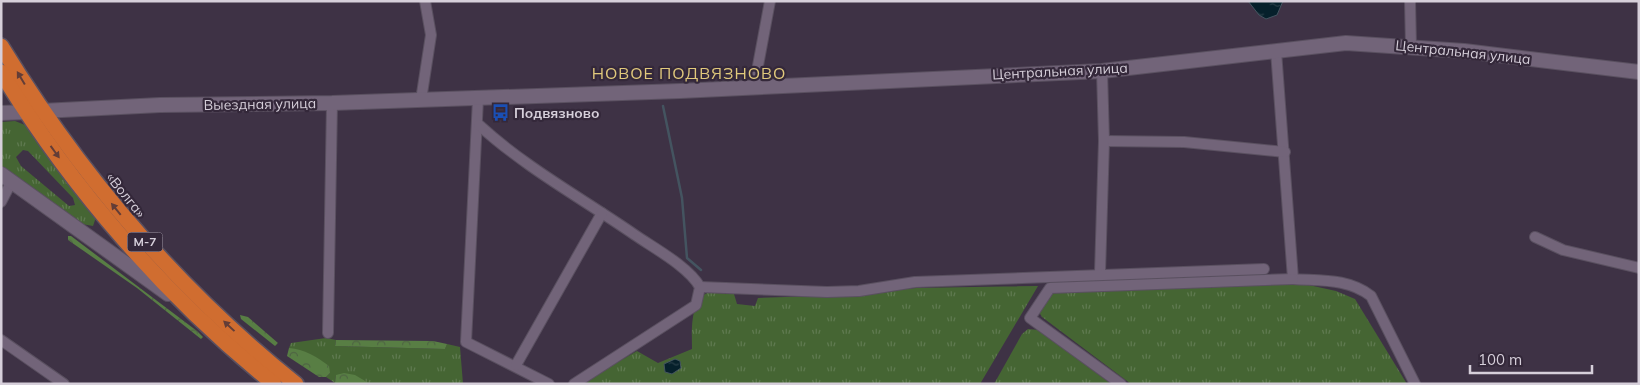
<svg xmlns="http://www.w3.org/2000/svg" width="1640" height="385" viewBox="0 0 1640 385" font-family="Mulish,sans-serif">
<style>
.grass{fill:url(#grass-tufts);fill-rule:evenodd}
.forest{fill:url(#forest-crowns)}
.water{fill:url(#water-ripples);stroke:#445460}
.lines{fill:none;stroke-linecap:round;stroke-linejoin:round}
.stream{stroke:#445460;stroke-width:2.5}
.street-casing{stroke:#5a5060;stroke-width:12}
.secondary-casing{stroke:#5a5060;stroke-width:16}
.highway-casing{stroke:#5a5060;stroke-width:18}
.street{stroke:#726479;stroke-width:10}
.secondary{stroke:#726479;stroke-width:14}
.highway{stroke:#d06d30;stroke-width:15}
.oneway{fill:#633d37}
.labels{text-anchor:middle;stroke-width:4.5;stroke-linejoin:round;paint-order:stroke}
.shield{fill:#34283a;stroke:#a59daa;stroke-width:1}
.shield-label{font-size:12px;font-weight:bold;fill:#d6cfda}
.street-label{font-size:14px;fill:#d6cfda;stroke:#34283a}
.poi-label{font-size:14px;font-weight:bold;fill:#d6cfda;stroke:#34283a;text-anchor:start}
.quarter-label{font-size:16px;letter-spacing:1px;fill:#e1c97c;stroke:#34283a}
</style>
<defs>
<pattern id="grass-tufts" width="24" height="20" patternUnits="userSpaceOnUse" patternTransform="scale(1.25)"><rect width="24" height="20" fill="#456533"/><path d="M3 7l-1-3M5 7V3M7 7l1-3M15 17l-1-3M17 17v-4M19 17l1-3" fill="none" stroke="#5f7a50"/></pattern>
<pattern id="forest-crowns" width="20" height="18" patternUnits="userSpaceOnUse" patternTransform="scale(1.25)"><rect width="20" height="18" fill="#587e44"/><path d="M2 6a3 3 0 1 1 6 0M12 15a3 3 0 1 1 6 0" fill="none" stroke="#4e6443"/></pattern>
<pattern id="water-ripples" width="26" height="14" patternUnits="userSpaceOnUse" patternTransform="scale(1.25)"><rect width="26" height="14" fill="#06202b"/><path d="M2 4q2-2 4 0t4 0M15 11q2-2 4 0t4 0" fill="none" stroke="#2a3f49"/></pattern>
</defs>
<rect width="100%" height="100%" fill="#3e3245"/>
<g class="grass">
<path d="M15 121 25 125 96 217 93 226 82 224 1 167V122ZM23 150 28 151 73 198 75 205 69 206 21 166 16 157Z"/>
<path d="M1295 282 1336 291 1355 299 1407 384H1131L1042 317 1039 312 1049 290Z"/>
<path d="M1038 286 980 384H580L637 351 658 363 692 349C692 333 689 298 710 292 717 291 727 293 734 294L737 304 755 306 758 298 849 295 916 288Z"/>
<path d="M1028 329 1039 330 1111 384H994L1022 334Z"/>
<path d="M326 338 336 340 335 346 445 349 447 344 460 347 463 384H370L336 375 335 383 326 377 330 373 289 348 291 343Z"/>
</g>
<g class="forest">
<path d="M68 236H71L197 331 203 337 201 339 137 288 68 240Z"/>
<path d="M240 315 248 317 278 343 275 346 241 319Z"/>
<path d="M336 340 433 341 447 344 445 349 335 346Z"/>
<path d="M289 348C304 349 317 357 329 366L330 373 326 377H319L287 356Z"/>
<path d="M344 373 355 375 370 384 335 383 336 375Z"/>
</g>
<g class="water">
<path d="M1248 1H1283L1277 15 1266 19 1259 15Z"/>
<path d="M675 359 680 361 681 368 672 374 665 372 664 364Z"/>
</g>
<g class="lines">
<path class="stream" d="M663 106 682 198 687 258 701 270"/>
<defs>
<g id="street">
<path d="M1410 1 1411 46"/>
<path d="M1276 51 1293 279C1320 281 1348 278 1371 296L1415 384"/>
<path d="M754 87 770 1"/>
<path d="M478 99 466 342 549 384"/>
<path d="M421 100 431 35 425 1"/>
<path d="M479 125C526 168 583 199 635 235 654 248 689 267 700 287L696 305 574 384"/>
<path d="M1104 141 1184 142 1285 152"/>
<path d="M1 202 12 181"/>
<path d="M1535 237 1563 250 1639 268"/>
<path d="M1100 273 1104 141 1102 71"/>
<path d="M700 287 827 292 859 291 915 282 1264 269"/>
<path d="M328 333 332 103"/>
<path d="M1 340 64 384"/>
<path d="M516 365 602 213"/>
<path d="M1121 384 1030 318 1050 288 1293 279"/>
</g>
<g id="secondary">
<path d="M42 111 160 105 332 103 680 91 1102 71 1346 43 1464 51 1639 72"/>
<path d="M1 113 27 112"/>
<path d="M1 174 168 294"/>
</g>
<g id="highway">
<path d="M1 46C80 175 177 289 296 384"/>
<path d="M1 72C72 189 167 298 274 384"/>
</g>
</defs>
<use href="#street" class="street-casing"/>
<use href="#secondary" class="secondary-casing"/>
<use href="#highway" class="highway-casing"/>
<use href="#street" class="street"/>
<use href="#secondary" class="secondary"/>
<use href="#highway" class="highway"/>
</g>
<defs><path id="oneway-solid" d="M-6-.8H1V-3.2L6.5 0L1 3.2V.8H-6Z" transform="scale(1.25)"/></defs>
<g class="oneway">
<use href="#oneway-solid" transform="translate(21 78) rotate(-121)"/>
<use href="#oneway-solid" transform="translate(55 152) rotate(54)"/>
<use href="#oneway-solid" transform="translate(116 209) rotate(-129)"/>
<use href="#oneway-solid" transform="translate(229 326) rotate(-137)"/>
</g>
<defs>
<symbol id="bus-bare" viewBox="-9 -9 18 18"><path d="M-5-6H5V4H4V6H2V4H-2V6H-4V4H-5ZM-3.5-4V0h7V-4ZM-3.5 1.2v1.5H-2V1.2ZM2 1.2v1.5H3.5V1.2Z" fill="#1a4fb4" stroke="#34283a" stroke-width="2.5" paint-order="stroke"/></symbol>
</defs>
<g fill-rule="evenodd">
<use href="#bus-bare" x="488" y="100" width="25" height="25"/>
</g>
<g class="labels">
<rect class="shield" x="127.5" y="232.5" width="35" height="19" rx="4"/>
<g class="shield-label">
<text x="145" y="246">М-7</text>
</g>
<g class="street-label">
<text transform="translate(1463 52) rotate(6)" y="5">Центральная улица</text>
<text transform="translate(1060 71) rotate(-3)" y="5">Центральная улица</text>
<text transform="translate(260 104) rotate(-1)" y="5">Выездная улица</text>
<text transform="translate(126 195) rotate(51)" y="5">«Волга»</text>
</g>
<g class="poi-label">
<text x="514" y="118">Подвязново</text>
</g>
<g class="quarter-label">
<text x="689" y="79">НОВОЕ ПОДВЯЗНОВО</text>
</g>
</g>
<rect width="1640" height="385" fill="none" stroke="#d6cfda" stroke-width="5"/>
<path d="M1470 365v8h122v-8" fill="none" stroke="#d6cfda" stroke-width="2.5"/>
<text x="1478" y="365" font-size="15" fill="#d6cfda" stroke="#34283a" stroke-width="4" paint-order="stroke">100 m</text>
</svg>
